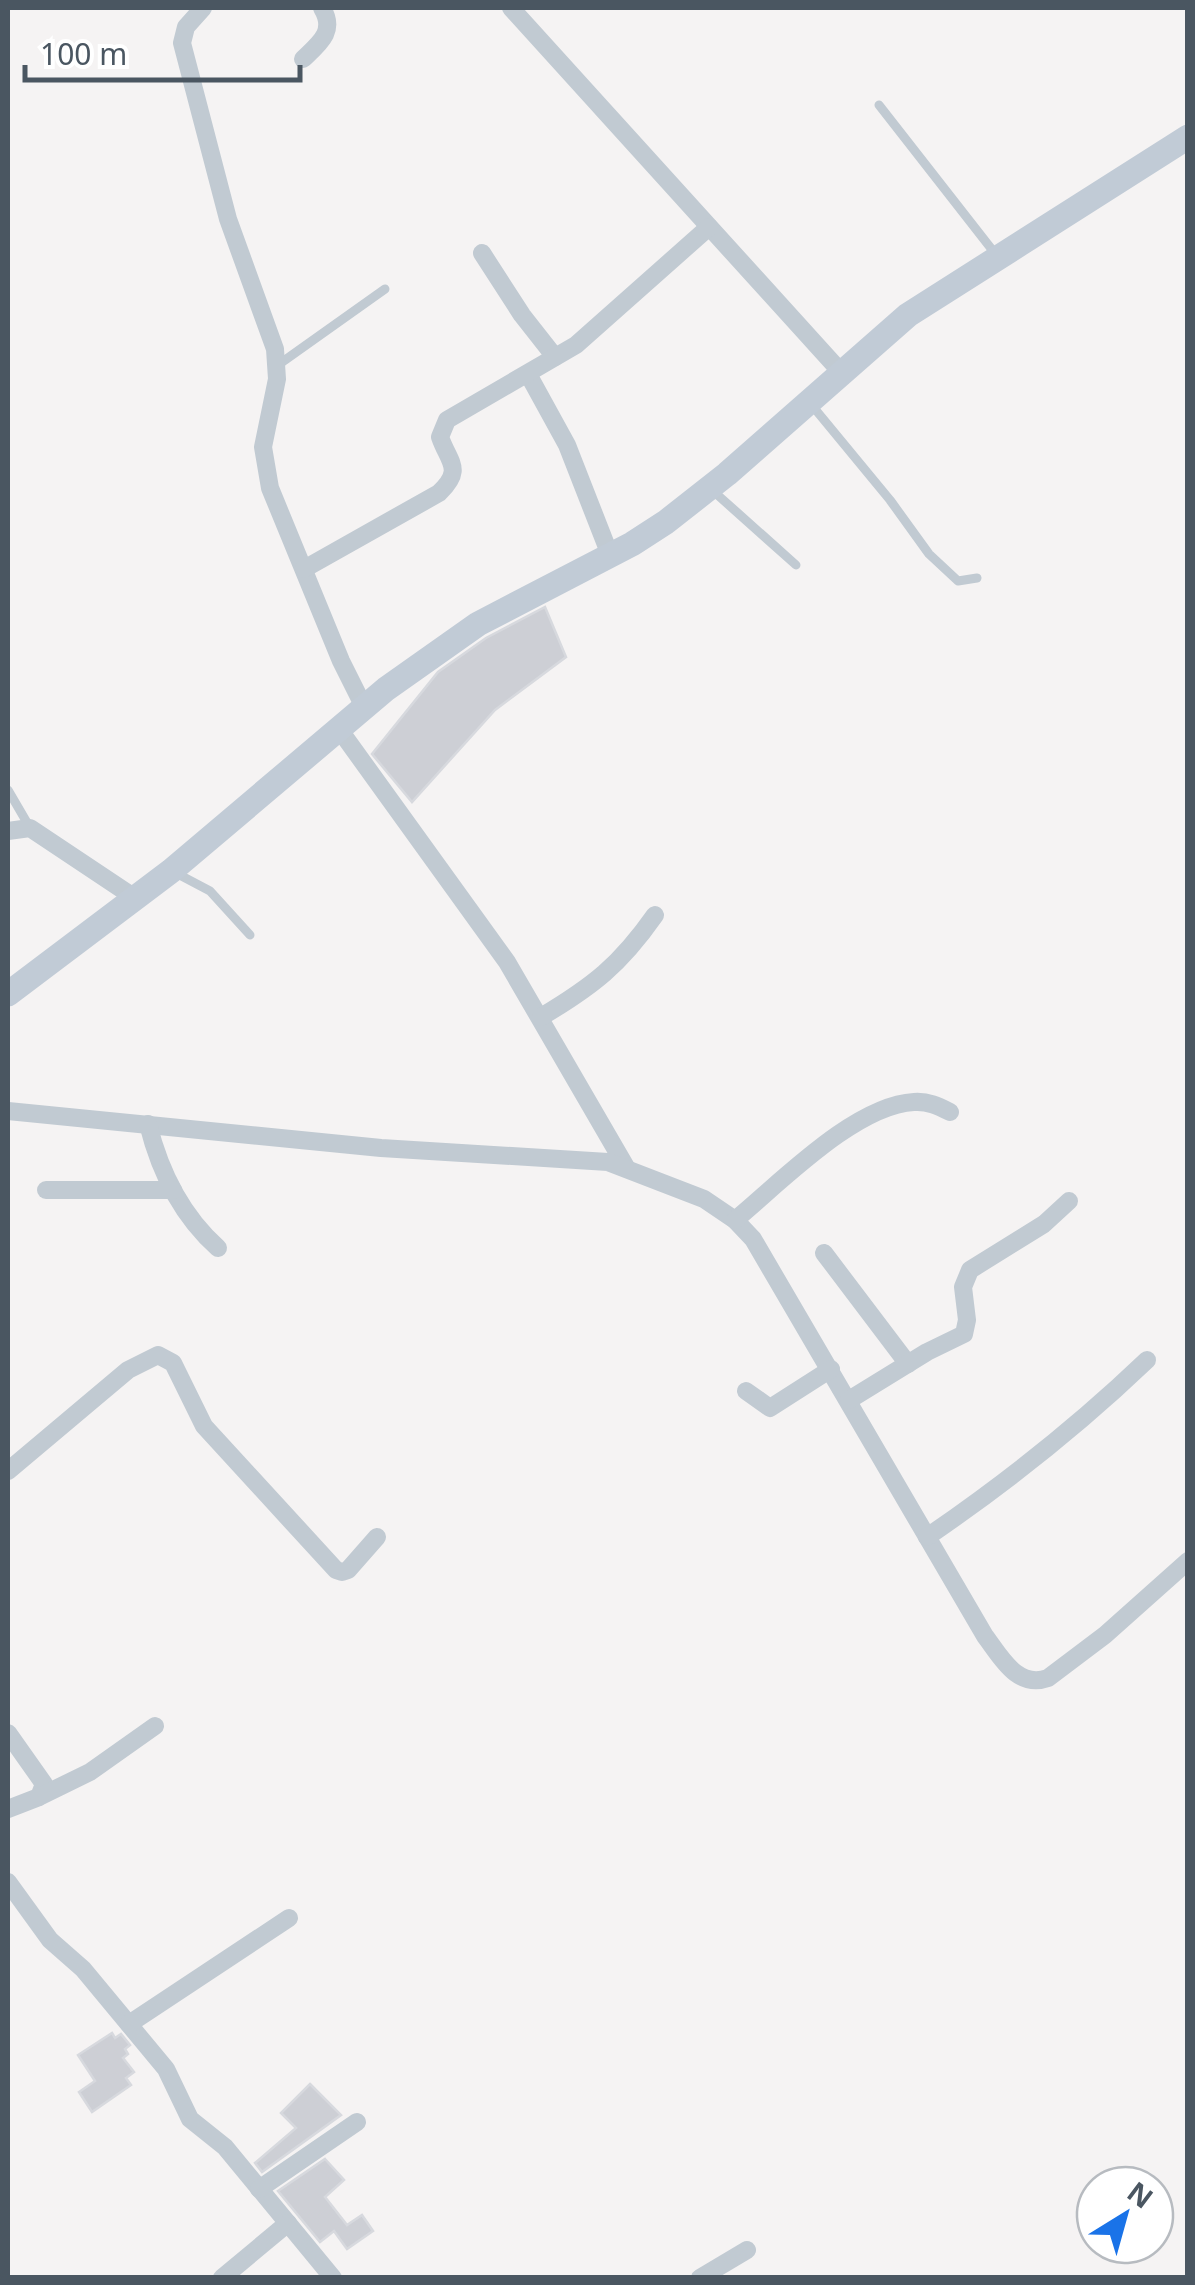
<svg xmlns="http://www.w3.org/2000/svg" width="1195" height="2285" viewBox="0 0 1195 2285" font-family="'Noto Sans',sans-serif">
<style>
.building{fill:#cdcfd5;stroke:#d7d9de;stroke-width:2.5}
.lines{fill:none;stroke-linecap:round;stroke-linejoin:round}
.service{stroke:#c1cad2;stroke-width:9}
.minor{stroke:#c1cad2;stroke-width:18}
.secondary{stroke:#c1cbd6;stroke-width:25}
</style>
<rect width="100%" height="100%" fill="#f5f3f3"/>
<g class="building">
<path d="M545 607 566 657 495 710 412 802 372 754 438 672 486 638Z"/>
<path d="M112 2033 115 2038 121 2034 130 2045 125 2049 128 2054 123 2058 134 2072 126 2078 131 2085 92 2112 79 2092 95 2081 78 2055Z"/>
<path d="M310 2084 341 2115 262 2172 255 2163 296 2128 281 2113Z"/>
<path d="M325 2159 344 2180 325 2197 347 2225 362 2215 373 2231 347 2249 334 2231 320 2242 278 2191Z"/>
</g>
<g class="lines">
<g class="service">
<path d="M879 105 997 256"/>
<path d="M278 365 385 289"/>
<path d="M810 403 890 500 929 554 958 581 977 578"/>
<path d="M712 490 796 565"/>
<path d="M8 790 29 826"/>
<path d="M174 872 210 891 250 935"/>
</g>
<g class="minor">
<path d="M203 8 186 27 182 43 228 219 275 349 277 379 263 447 270 488 341 661 364 707"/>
<path d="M511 8 840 371"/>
<path d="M303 59C320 43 336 31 322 8"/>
<path d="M482 253 522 315 555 357"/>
<path d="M528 374 567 445 610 555"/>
<path d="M304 569 439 493C464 469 449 463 440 437L447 420 576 345 709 227"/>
<path d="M339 729 507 962 626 1167"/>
<path d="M8 831 30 828 135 898"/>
<path d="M541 1017C593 986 620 965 655 915"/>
<path d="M8 1111 381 1148 608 1162 704 1199 735 1220 753 1239 985 1636C1001 1657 1017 1689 1048 1678L1105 1635 1188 1561"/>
<path d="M148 1124C160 1172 181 1215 218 1248"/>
<path d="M46 1190H173"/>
<path d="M735 1220C780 1183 855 1105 914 1102 928 1101 938 1106 950 1112"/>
<path d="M824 1253 908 1364"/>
<path d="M746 1391 770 1408 831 1369"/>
<path d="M849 1400 927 1352 964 1334 967 1320 963 1287 970 1270 1044 1224 1069 1201"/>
<path d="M8 1471 128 1370 158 1355 173 1363 204 1426 336 1570 342 1572 348 1570 377 1537"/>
<path d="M927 1537C1006 1483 1078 1426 1147 1360"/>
<path d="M8 1733 44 1784 39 1797 8 1809"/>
<path d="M39 1797 90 1772 155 1726"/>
<path d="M8 1882 50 1940 83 1969 166 2069 190 2119 225 2147 333 2278"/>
<path d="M129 2024 289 1918"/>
<path d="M259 2189 357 2122"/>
<path d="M222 2278 288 2223"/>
<path d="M700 2278 747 2250"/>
</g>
<path class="secondary" d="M8 994 171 871 386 689 478 624 632 544 666 522 727 474 908 315 1188 137"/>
</g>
<rect width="1195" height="2285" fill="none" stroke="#4a5661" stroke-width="20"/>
<g transform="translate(1125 2215) rotate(37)"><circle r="48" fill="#ffffff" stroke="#b7bbc0" stroke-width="2.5"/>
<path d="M0-8L18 38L0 25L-18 38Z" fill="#1a73e8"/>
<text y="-15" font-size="28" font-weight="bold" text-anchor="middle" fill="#4a5661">N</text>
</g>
<path d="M25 65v15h275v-15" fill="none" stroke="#4a5661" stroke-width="5"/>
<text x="40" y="65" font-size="30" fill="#4a5661" stroke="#ffffff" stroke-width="8" paint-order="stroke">100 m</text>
</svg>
